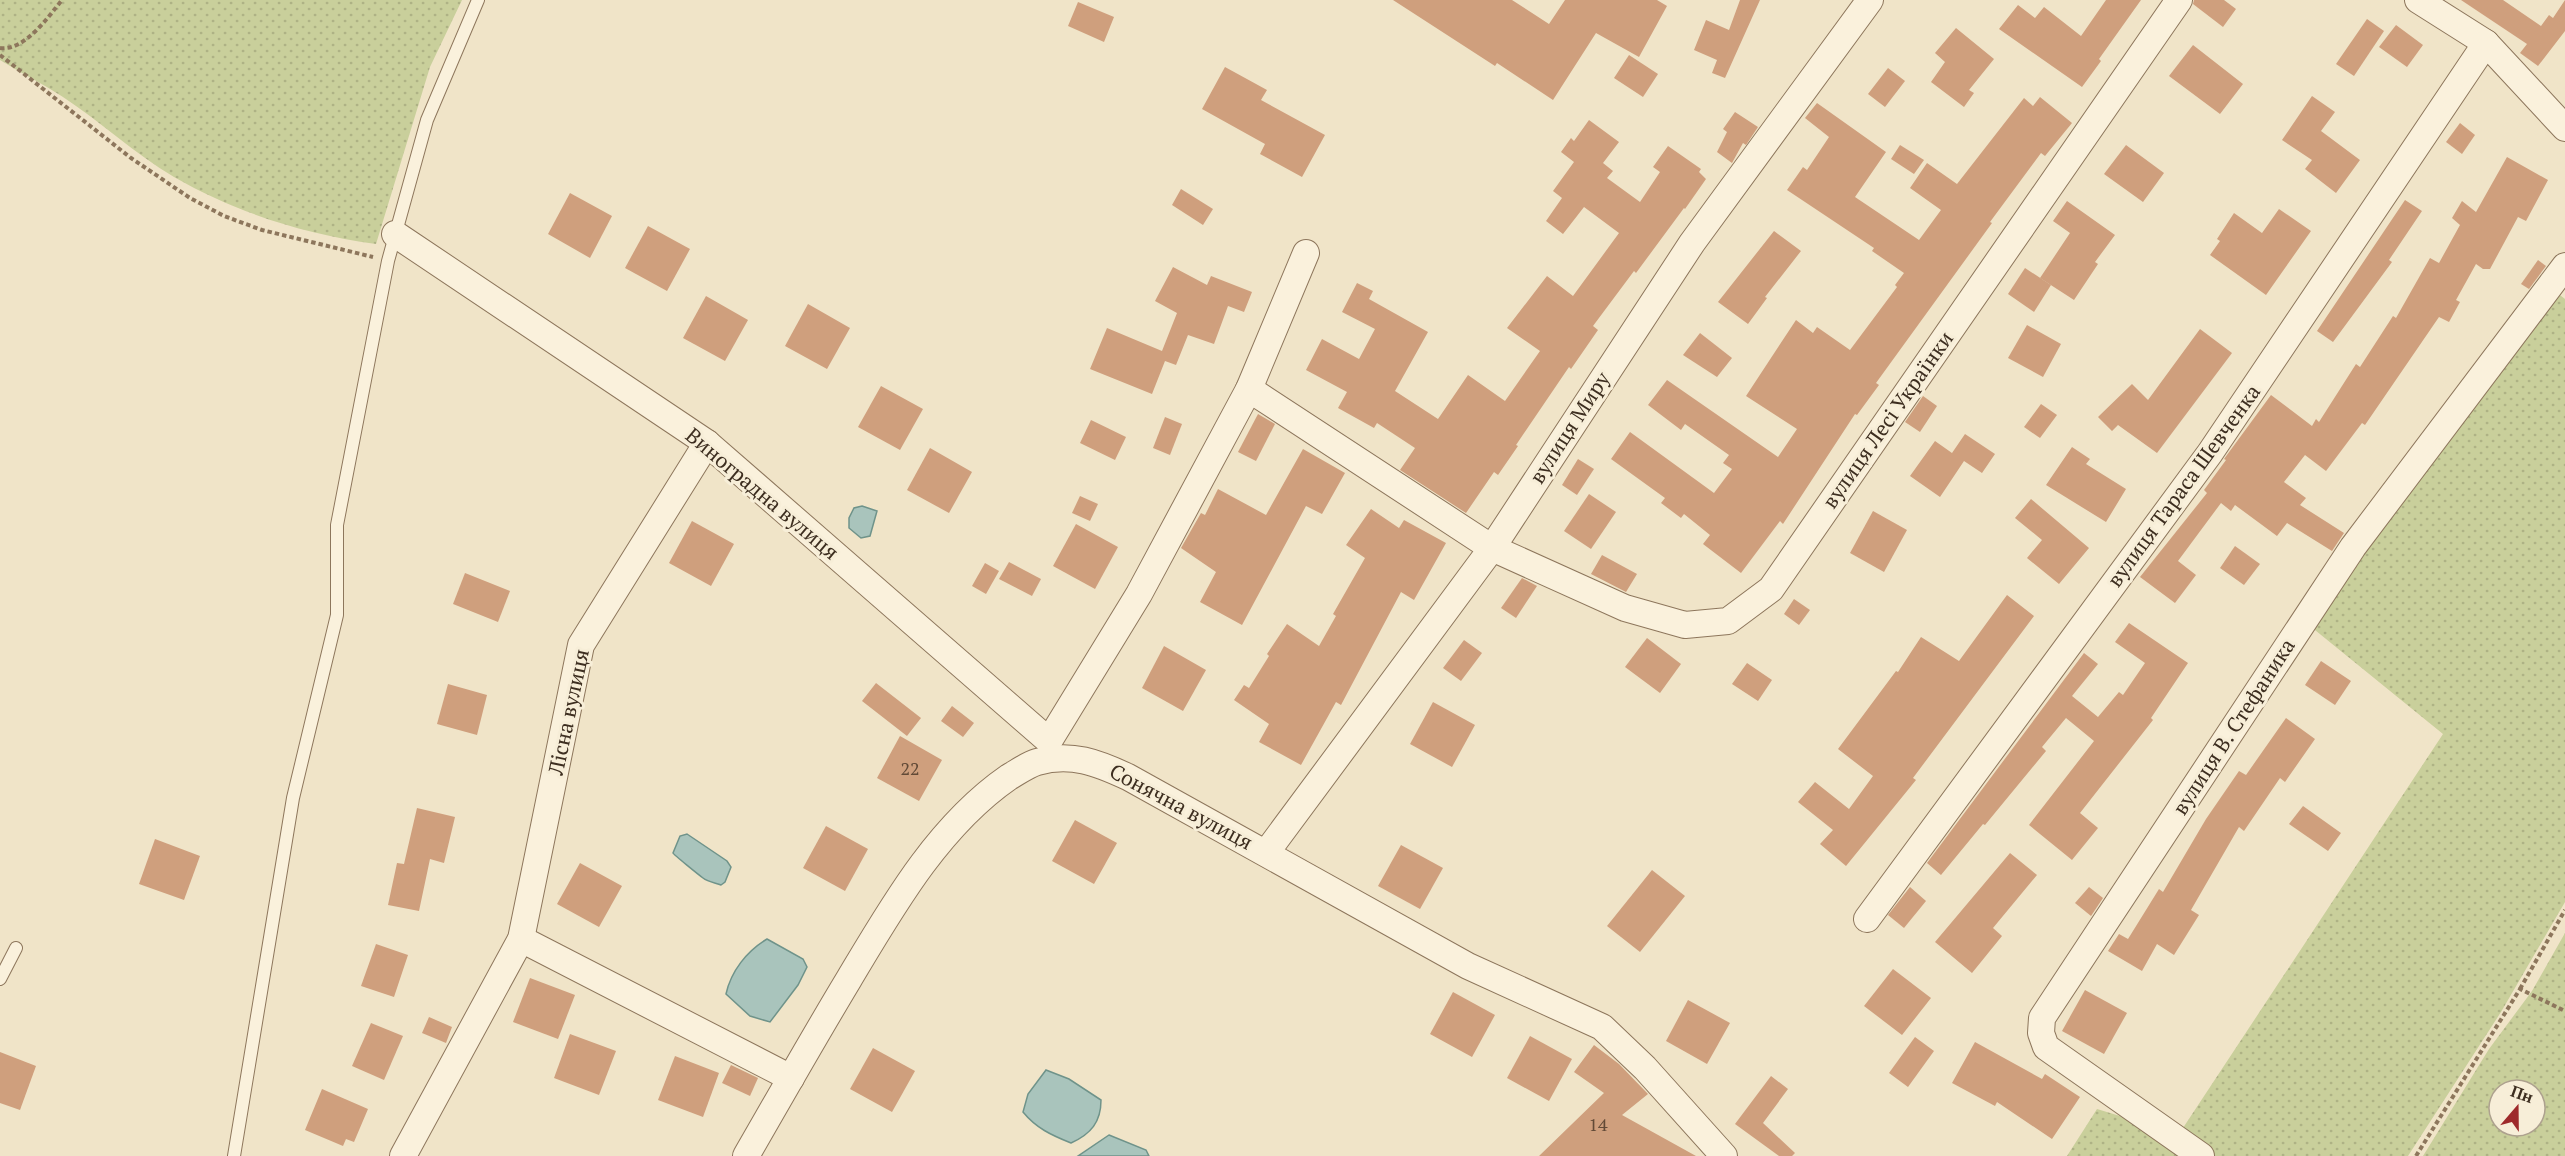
<svg xmlns="http://www.w3.org/2000/svg" width="2565" height="1156" viewBox="0 0 2565 1156" font-family="'PT Serif',serif">
<style>
.grass{fill:url(#grass-dots);fill-rule:evenodd}
.water{fill:#a9c4bc;stroke:#6f938a;stroke-width:1.5}
.building{fill:#cf9f7d}
.lines{fill:none;stroke-linecap:round;stroke-linejoin:round}
.service-casing{stroke:#8d765c;stroke-width:14}
.minor-casing{stroke:#8d765c;stroke-width:28}
.path{stroke:#8d765c;stroke-width:4;stroke-dasharray:4.5 3;stroke-linecap:butt}
.service{stroke:#faf1dc;stroke-width:12}
.minor{stroke:#faf1dc;stroke-width:26}
.labels{text-anchor:middle;stroke-width:6;stroke-linejoin:round;paint-order:stroke}
.number-label{font-size:18px;fill:#624a37}
.street-label{font-size:21px;fill:#3d2e20;stroke:#f7eed8}
</style>
<defs>
<pattern id="grass-dots" width="8" height="8" patternUnits="userSpaceOnUse" patternTransform="scale(1.5)"><rect width="8" height="8" fill="#c9cf9b"/><path d="M2 2h.1M6 6h.1" fill="none" stroke="#aeb285" stroke-width="1.8" stroke-linecap="round"/></pattern>
</defs>
<rect width="100%" height="100%" fill="#f0e4c8"/>
<g class="grass">
<path d="M0 0H462L430 67 376 244C304 234 237 213 174 177 135 154 101 122 63 97 43 84 21 73 0 60Z"/>
<path d="M2556 292 2565 299V902L2501 1012 2408 1156H2067L2097 1109 2179 1134 2443 734 2310 626Z"/>
<path d="M2565 933V1156H2423L2489 1049 2532 991ZM2499 1090H2535V1126H2499Z"/>
</g>
<g class="water">
<path d="M862 506 877 511 870 536 861 538 849 528V518L854 508Z"/>
<path d="M687 834 727 861 731 867 725 882 721 885C716 883 708 882 703 878 699 875 674 855 673 853L680 836Z"/>
<path d="M767 939 803 959 807 967 798 985 770 1022 750 1016 726 994C731 971 747 951 767 939Z"/>
<path d="M1046 1070 1069 1079 1101 1100C1101 1122 1091 1134 1071 1143 1051 1135 1036 1128 1023 1112L1028 1094Z"/>
<path d="M1109 1135 1146 1150 1149 1156H1078Z"/>
</g>
<g class="building">
<path d="M1393 0H1512L1549 24 1565 0H1657L1667 6 1639 57 1596 33 1553 100 1497 63 1495 66Z"/>
<path d="M1740 0H1760L1725 78 1712 73 1717 60 1694 50 1706 20 1729 30Z"/>
<path d="M2106 0H2141L2099 59 2101 61 2082 87 1999 29 2018 5 2035 18 2044 7 2081 36Z"/>
<path d="M2194 0H2224L2236 9 2223 27 2193 4Z"/>
<path d="M2461 0H2503L2541 26 2549 15 2553 18 2565 0V31L2538 66 2520 53 2527 44Z"/>
<path d="M1078 2 1114 17 1104 42 1068 26Z"/>
<path d="M2367 19 2384 31 2354 76 2336 64Z"/>
<path d="M2396 25 2423 45 2407 67 2379 47Z"/>
<path d="M1956 28 1994 59 1969 90 1974 93 1964 107 1931 82 1945 62 1935 53Z"/>
<path d="M2193 45 2243 84 2220 114 2169 76Z"/>
<path d="M1629 55 1658 74 1643 97 1614 78Z"/>
<path d="M1225 67 1267 90 1261 100 1325 135 1302 177 1260 154 1265 144 1202 109Z"/>
<path d="M1888 68 1905 81 1885 107 1868 94Z"/>
<path d="M2312 96 2335 112 2321 131 2360 160 2336 193 2305 169 2312 160 2282 140Z"/>
<path d="M2040 97 2072 123 2045 156 2041 153 1990 222 1992 223 1876 383 1879 385 1857 415 1855 414 1783 524 1780 521 1741 573 1703 544 1710 535 1684 514 1681 518 1661 503 1665 498 1611 459 1630 432 1714 493 1732 469 1723 463 1729 455 1685 424 1681 430 1648 405 1667 380 1778 457 1797 429 1746 396 1796 320 1813 333 1817 327 1850 350 1897 287 1895 285 1904 273 1872 251 1874 248 1787 190 1803 167 1807 170 1829 137 1805 118 1817 103 1886 152 1855 197 1919 240 1941 210 1910 188 1927 163 1957 184 2024 98 2033 106Z"/>
<path d="M1735 112 1758 127 1746 145 1743 143 1732 163 1717 152 1727 132 1723 129Z"/>
<path d="M1589 120 1619 142 1603 163 1613 171 1607 178 1640 202 1660 172 1653 167 1668 146 1701 169 1699 172 1706 179 1685 209 1684 208 1636 273 1634 271 1593 326 1598 330 1571 369 1569 367 1516 445 1518 446 1498 475 1494 472 1466 513 1400 470 1415 448 1377 423 1374 428 1338 408 1347 392 1306 370 1322 339 1359 359 1375 329 1342 312 1357 283 1373 291 1369 299 1428 332 1395 391 1438 419 1468 375 1505 401 1540 351 1507 328 1547 276 1573 296 1619 233 1584 207 1563 234 1546 221 1562 198 1553 191 1574 162 1561 152 1571 138 1574 141Z"/>
<path d="M2460 123 2475 135 2462 154 2446 142Z"/>
<path d="M1900 145 1924 160 1914 174 1891 159Z"/>
<path d="M2126 145 2164 173 2143 202 2104 174Z"/>
<path d="M2507 157 2548 180 2526 221 2518 217 2490 269H2483L2476 264 2456 300 2460 302 2449 322 2439 317 2365 425 2362 423 2326 471 2305 455 2284 482 2306 498 2300 505 2344 533 2332 551 2287 523 2277 536 2235 505 2231 511 2221 503 2178 561 2196 575 2175 603 2140 577 2207 493 2204 490 2226 460 2224 459 2271 395 2312 426 2316 419 2319 422 2356 364 2360 367 2393 316 2396 318 2430 258 2439 263 2460 225 2452 218 2462 201 2476 212Z"/>
<path d="M1181 189 1213 209 1203 225 1172 205Z"/>
<path d="M570 193 612 216 590 258 548 234Z"/>
<path d="M2405 200 2422 211 2389 260 2392 262 2333 342 2317 331Z"/>
<path d="M2067 201 2115 235 2095 262 2098 264 2074 300 2040 278 2070 233 2053 221Z"/>
<path d="M2279 209 2311 231 2266 295 2210 255 2220 241 2217 239 2234 213 2262 233Z"/>
<path d="M648 226 690 249 667 291 625 268Z"/>
<path d="M1774 231 1801 251 1765 297 1767 298 1748 324 1718 302Z"/>
<path d="M2538 260 2546 266 2529 289 2521 284Z"/>
<path d="M1173 267 1207 285 1211 276 1252 292 1244 312 1228 306 1214 344 1188 335 1176 365 1165 361 1152 394 1090 369 1107 328 1162 351 1177 313 1155 301Z"/>
<path d="M2025 268 2051 285 2034 312 2008 294Z"/>
<path d="M706 296 748 320 725 361 683 338Z"/>
<path d="M808 304 850 328 827 369 785 346Z"/>
<path d="M2027 325 2061 344 2043 377 2008 358Z"/>
<path d="M2200 329 2232 353 2157 453 2118 425 2112 431 2098 417 2132 384 2148 400Z"/>
<path d="M1700 333 1732 358 1717 377 1683 355Z"/>
<path d="M881 386 923 409 900 450 858 427Z"/>
<path d="M1923 396 1937 406 1920 432 1905 422Z"/>
<path d="M2041 404 2057 415 2040 438 2024 427Z"/>
<path d="M1258 414 1275 424 1256 461 1238 452Z"/>
<path d="M1165 417 1182 424 1170 455 1153 448Z"/>
<path d="M1091 420 1126 437 1115 460 1080 443Z"/>
<path d="M1965 434 1995 454 1982 473 1964 461 1940 497 1910 476 1935 441 1952 453Z"/>
<path d="M2072 447 2090 459 2086 464 2126 489 2106 522 2046 485Z"/>
<path d="M930 448 972 472 949 513 907 490Z"/>
<path d="M1303 449 1345 473 1322 514 1306 506 1242 625 1200 602 1216 572 1181 548 1201 513 1205 515 1218 489 1266 515Z"/>
<path d="M1578 459 1594 469 1577 495 1562 485Z"/>
<path d="M1589 494 1616 512 1591 549 1564 531Z"/>
<path d="M1080 496 1098 504 1090 521 1072 513Z"/>
<path d="M2031 499 2089 548 2059 584 2027 558 2042 540 2015 518Z"/>
<path d="M1371 509 1399 528 1404 520 1446 543 1414 600 1401 592 1341 705 1336 702 1301 765 1259 742 1269 724 1234 700 1244 685 1249 688 1269 656 1267 654 1287 624 1319 646 1336 616 1333 614 1365 558 1346 545Z"/>
<path d="M1873 511 1907 530 1884 572 1850 553Z"/>
<path d="M692 521 734 544 711 586 669 563Z"/>
<path d="M1076 524 1118 547 1095 589 1053 566Z"/>
<path d="M2235 546 2260 564 2244 585 2220 568Z"/>
<path d="M1602 555 1637 574 1626 592 1591 574Z"/>
<path d="M1009 562 1041 579 1032 596 999 579Z"/>
<path d="M985 563 999 571 986 594 972 586Z"/>
<path d="M465 573 510 591 498 622 453 604Z"/>
<path d="M1522 578 1537 586 1516 618 1501 608Z"/>
<path d="M2007 595 2034 616 1913 778 1916 780 1846 866 1820 844 1833 830 1798 802 1815 782 1849 809 1873 776 1838 749 1896 671 1898 672 1921 637 1959 661Z"/>
<path d="M1794 599 1810 610 1799 625 1784 614Z"/>
<path d="M2129 623 2188 663 2151 718 2153 720 2080 813 2098 828 2072 860 2029 825 2094 741 2066 718 2042 747 2046 751 1985 825 1983 824 1941 875 1927 863 2084 653 2098 664 2072 696 2098 717 2119 692 2123 695 2145 663 2115 642Z"/>
<path d="M1647 638 1681 664 1660 693 1625 667Z"/>
<path d="M1464 640 1482 653 1461 681 1443 668Z"/>
<path d="M1164 646 1206 670 1183 711 1142 688Z"/>
<path d="M2321 661 2351 681 2335 705 2305 685Z"/>
<path d="M1747 663 1772 680 1758 701 1732 684Z"/>
<path d="M876 683 921 718 907 736 862 701Z"/>
<path d="M448 684 487 695 477 735 437 724Z"/>
<path d="M1433 702 1475 725 1452 767 1410 744Z"/>
<path d="M952 706 974 723 963 737 941 721Z"/>
<path d="M2286 718 2315 739 2285 782 2280 778 2244 831 2239 827 2191 910 2199 915 2174 955 2157 944 2142 971 2108 951 2119 934 2128 939 2159 889 2163 892 2206 819 2239 771 2246 775Z"/>
<path d="M900 736 942 760 919 801 877 778Z"/>
<path d="M2303 806 2341 833 2328 851 2289 824Z"/>
<path d="M417 808 455 817 444 863 430 859 419 911 388 905 397 863 404 864Z"/>
<path d="M1075 820 1117 843 1094 884 1052 861Z"/>
<path d="M826 826 868 849 845 891 803 868Z"/>
<path d="M155 839 200 856 184 900 139 884Z"/>
<path d="M1401 845 1443 868 1420 909 1378 886Z"/>
<path d="M2010 853 2037 875 1993 928 2002 936 1972 973 1935 942Z"/>
<path d="M580 863 622 886 599 927 557 904Z"/>
<path d="M1652 870 1685 896 1640 952 1607 926Z"/>
<path d="M1910 887 1926 901 1904 928 1888 915Z"/>
<path d="M2089 887 2103 898 2091 916 2075 903Z"/>
<path d="M376 944 408 955 394 997 361 986Z"/>
<path d="M1893 969 1931 998 1902 1035 1864 1006Z"/>
<path d="M530 978 575 995 558 1039 513 1022Z"/>
<path d="M2085 990 2127 1013 2104 1054 2062 1031Z"/>
<path d="M1453 992 1495 1015 1472 1057 1430 1034Z"/>
<path d="M1688 1000 1730 1023 1707 1064 1666 1041Z"/>
<path d="M429 1017 452 1027 446 1043 422 1033Z"/>
<path d="M371 1023 403 1036 384 1080 352 1066Z"/>
<path d="M570 1034 616 1051 599 1095 554 1078Z"/>
<path d="M1530 1036 1572 1059 1549 1101 1507 1078Z"/>
<path d="M1915 1037 1934 1051 1908 1087 1889 1073Z"/>
<path d="M1975 1042 2042 1079 2045 1074 2080 1097 2052 1139 1997 1102 1995 1106 1952 1083Z"/>
<path d="M1594 1045 1619 1064 1648 1094 1622 1115 1696 1156H1539L1604 1093 1574 1072Z"/>
<path d="M873 1048 915 1071 892 1112 850 1089Z"/>
<path d="M0 1052 36 1066 20 1110 0 1103Z"/>
<path d="M675 1056 719 1073 703 1117 658 1100Z"/>
<path d="M731 1065 758 1078 750 1096 722 1083Z"/>
<path d="M1771 1076 1788 1089 1763 1123 1795 1153 1792 1156H1779L1735 1124Z"/>
<path d="M322 1089 368 1109 354 1142 346 1139 343 1146 305 1130Z"/>
</g>
<g class="lines">
<defs>
<g id="service">
<path d="M0 979 16 948"/>
<path d="M234 1156 293 798 337 615V525L388 261 427 120 478 0"/>
</g>
<g id="minor">
<path d="M2418 0 2486 43 2565 128"/>
<path d="M395 234 707 443 1049 741"/>
<path d="M1249 389 1492 548 1625 608 1685 625 1728 621 1771 589 2179 0"/>
<path d="M1049 741 1139 594 1249 389 1306 253"/>
<path d="M1266 853 1492 548 1692 243 1870 0"/>
<path d="M1867 919 2210 453 2486 43"/>
<path d="M521 939 791 1078"/>
<path d="M403 1156 521 939 581 645 707 443"/>
<path d="M746 1156C780 1097 814 1037 849 979 892 907 938 826 1009 777 1018 772 1027 765 1037 762 1071 752 1098 763 1128 777L1468 966 1602 1027 1645 1068 1724 1156"/>
<path d="M2201 1156 2046 1047 2041 1033 2042 1018 2353 547 2565 266"/>
</g>
</defs>
<use href="#service" class="service-casing"/>
<use href="#minor" class="minor-casing"/>
<g class="path">
<path d="M0 48C25 51 48 17 62 0"/>
<path d="M0 55 131 158 190 198 224 216 262 230 373 257"/>
<path d="M2520 989 2565 910"/>
<path d="M2416 1156 2520 989 2565 1011"/>
</g>
<use href="#service" class="service"/>
<use href="#minor" class="minor"/>
</g>
<g class="labels">
<g class="number-label">
<text x="910" y="775">22</text>
<text x="1598" y="1131">14</text>
</g>
<g class="street-label">
<text transform="translate(1888 420) rotate(-55)" y="7">вулиця Лесі Українки</text>
<text transform="translate(1570 428) rotate(-57)" y="7">вулиця Миру</text>
<text transform="translate(2184 486) rotate(-54)" y="7">вулиця Тараса Шевченка</text>
<text transform="translate(762 494) rotate(40)" y="7">Виноградна вулиця</text>
<text transform="translate(569 712) rotate(-78)" y="7">Лісна вулиця</text>
<text transform="translate(2234 727) rotate(-57)" y="7">вулиця В. Стефаника</text>
<text transform="translate(1181 807) rotate(28)" y="7">Сонячна вулиця</text>
</g>
</g>
<g transform="translate(2517 1108) rotate(20)"><circle r="28" fill="#f7eed8" stroke="#ada18e" stroke-width="1.5"/>
<path d="M0-4.5L10 22L0 15L-10 22Z" fill="#9e2a2b"/>
<text y="-9" font-size="16" font-weight="bold" text-anchor="middle" fill="#3d2e20">Пн</text>
</g>
</svg>
